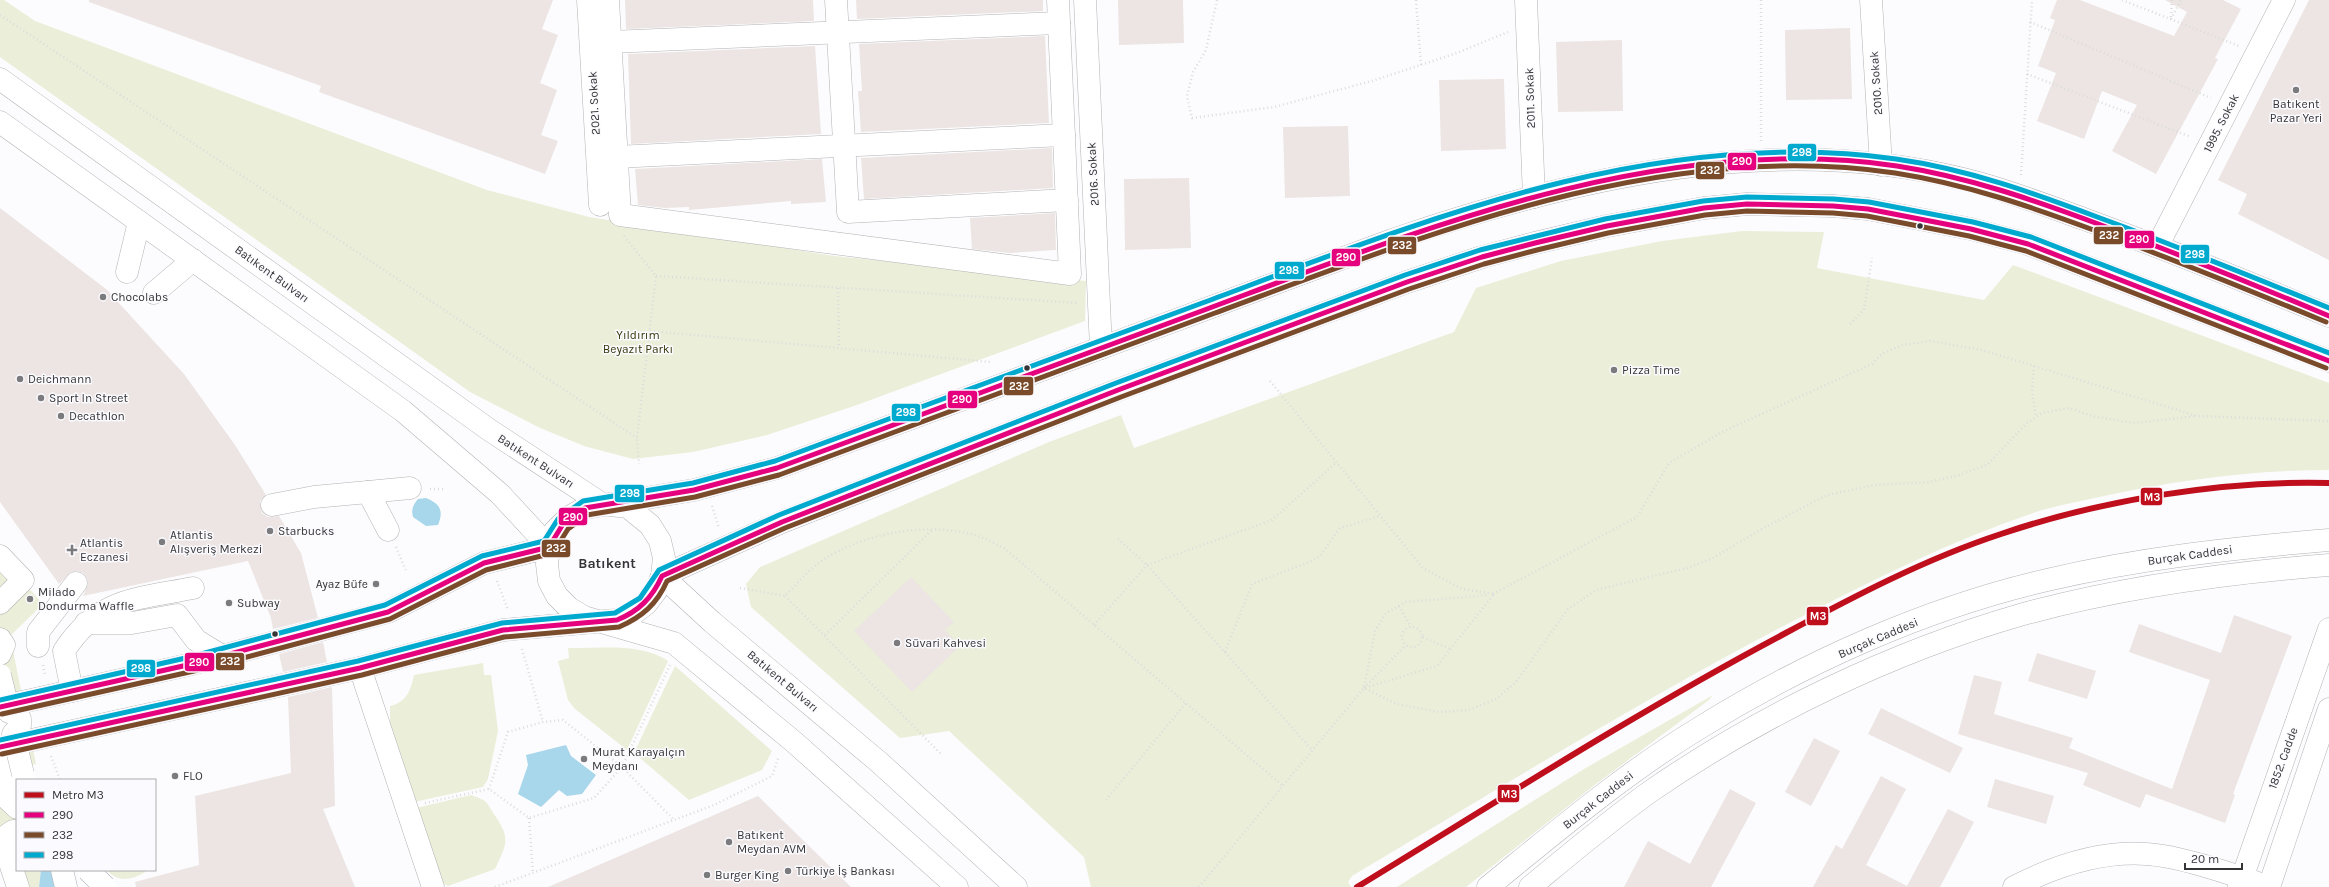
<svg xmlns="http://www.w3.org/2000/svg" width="2329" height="887" viewBox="0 0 2329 887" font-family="Karla,sans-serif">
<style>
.green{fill:#ebeed8}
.water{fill:#a8d6ea}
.building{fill:#ece5e3}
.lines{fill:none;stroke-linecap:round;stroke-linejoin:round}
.minor-casing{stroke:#b3b3b5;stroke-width:23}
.major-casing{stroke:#b3b3b5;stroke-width:23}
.path{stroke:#dcdcdc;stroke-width:2.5;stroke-dasharray:1 3;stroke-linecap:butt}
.minor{stroke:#fff;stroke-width:22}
.major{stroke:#fff;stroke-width:22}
.minor-bridge-casing{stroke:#b3b3b5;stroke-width:23;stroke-linecap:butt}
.minor-bridge{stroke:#fff;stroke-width:22}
.bus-1-casing{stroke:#fbfbff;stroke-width:8}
.bus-2-casing{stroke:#fbfbff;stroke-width:8}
.bus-3-casing{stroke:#fbfbff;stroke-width:8}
.bus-1{stroke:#e5007d;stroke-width:5}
.bus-2{stroke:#7a4b2a;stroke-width:5}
.bus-3{stroke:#00a9ce;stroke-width:5}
.metro-1-casing{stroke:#fbfbff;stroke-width:9}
.metro-1{stroke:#bf0e1c;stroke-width:6}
.poi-dot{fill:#7b7b7d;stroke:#fbfbff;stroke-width:1.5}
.bus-dot{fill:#353537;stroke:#fbfbff;stroke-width:1.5}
.labels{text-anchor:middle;stroke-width:3;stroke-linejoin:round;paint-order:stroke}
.street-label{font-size:12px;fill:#353537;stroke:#fbfbff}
.poi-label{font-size:12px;fill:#353537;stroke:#fbfbff;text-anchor:start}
.park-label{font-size:12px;fill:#37390c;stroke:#fbfbff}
.quarter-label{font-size:14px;font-weight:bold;fill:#353537;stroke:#fbfbff}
.line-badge{stroke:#fbfbff;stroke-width:1.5}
.badge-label{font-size:11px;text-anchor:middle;font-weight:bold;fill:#fff}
</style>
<rect width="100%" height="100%" fill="#fcfcfe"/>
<g class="green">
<path d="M0 0H4L35 21 487 190 589 217 834 256 1086 281 1085 321 854 406 767 435 693 452 633 459 584 446 538 427 470 392 0 57Z"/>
<path d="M1742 231 1824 232 1817 268 1984 300 2013 265 2329 383V470C2253 470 2178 480 2104 496 2082 501 2058 505 2036 512 1952 540 1873 580 1795 620 1643 699 1498 789 1352 876L1348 882 1351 887H1091L1084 857 949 731 900 738 751 607 746 584 760 567 1049 442 1121 415 1134 448 1454 332 1476 288 1561 261 1662 241Z"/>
<path d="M0 556 43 604 10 636 36 764 11 770 0 750Z"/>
<path d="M568 648C599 649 640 642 668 661L627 750 575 709 568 700 558 661 569 658Z"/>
<path d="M483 663 484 675H491L498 731 488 779 483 787 414 802 390 732V706C407 702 411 690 414 675Z"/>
<path d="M675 666 772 751 762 770 689 800 634 753Z"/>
<path d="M1713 695 1709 700 1596 784 1466 887H1397L1584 769Z"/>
<path d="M0 792 17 808V870H41L39 887H18L0 853Z"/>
<path d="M471 795C490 802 485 801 496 817 511 840 506 845 495 869L448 886 442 883 416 808Z"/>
<path d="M107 870H145V872C133 880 117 883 107 870Z"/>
</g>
<g class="water">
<path d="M426 498C440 504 444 510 438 525L426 526 413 517C411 509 413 505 418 499Z"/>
<path d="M566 745 571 756 596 775 582 794 567 796 559 790 541 807 518 794 528 765 526 755Z"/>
<path d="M41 870H56L58 887H39Z"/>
</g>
<g class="building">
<path d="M89 0H553L542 29 558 35 540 83 557 90 541 135 558 141 545 174 319 92 321 86 89 2Z"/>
<path d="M625 0H813L814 21 626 29Z"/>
<path d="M856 0H1043V11L857 19Z"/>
<path d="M1118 0H1183L1184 43 1119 45Z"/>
<path d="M2057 0H2080L2174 36 2187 12 2165 0H2223L2241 9 2215 58 2218 59 2156 174 2112 151 2137 105 2102 91 2084 139 2037 121 2056 73 2038 66 2055 20 2050 18Z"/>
<path d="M2309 0H2329V260L2238 214 2247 194 2218 180Z"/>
<path d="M1850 28 1852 99 1786 100 1785 30Z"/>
<path d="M1045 36 1049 123 861 132 858 91H862L859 44Z"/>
<path d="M1622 40 1623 111 1558 112 1556 42Z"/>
<path d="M815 46 821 134 631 144 628 54Z"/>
<path d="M1504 79 1506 149 1441 151 1439 80Z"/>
<path d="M1348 126 1350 196 1285 198 1283 127Z"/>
<path d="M1052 148 1053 188 864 199 861 158Z"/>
<path d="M822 159 826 202 791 204V201L689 210V207L665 208 638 205 635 169Z"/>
<path d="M1189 178 1191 248 1125 250 1124 179Z"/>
<path d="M0 208 106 289 184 374 235 445 266 495 260 501 262 513 268 517 279 516 301 553 318 618 273 629 271 618 248 561 83 596 88 584 87 578 83 573 77 571 71 572 59 584 0 502Z"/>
<path d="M1055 213 1056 250 1010 253 972 249 970 218Z"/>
<path d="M911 577 954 622 945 630 960 646 912 692 854 631Z"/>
<path d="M2234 615 2292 636 2233 794 2235 795 2225 823 2146 794 2140 808 2083 785 2088 773 1958 734 1974 675 2002 682 1994 714 2073 738 2069 748 2172 789 2210 680 2129 652 2139 624 2221 653Z"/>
<path d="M323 642 327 662 283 672 279 654Z"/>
<path d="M2037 653 2096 671 2087 699 2028 681Z"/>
<path d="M332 687 335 806 323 809 355 887H136L135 882 199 865 195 796 291 773 288 697Z"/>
<path d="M1881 708 1963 748 1950 773 1868 734Z"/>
<path d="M1814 738 1840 751 1811 806 1785 792Z"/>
<path d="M1881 776 1906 789 1866 865 1907 886 1948 809 1974 822 1940 887H1813L1836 845 1842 849Z"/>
<path d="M1995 779 2054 796 2046 824 1987 807Z"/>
<path d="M1730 789 1756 803 1711 887H1624L1648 841 1690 864Z"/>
<path d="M758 796 851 887H548Z"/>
</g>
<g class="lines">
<defs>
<g id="minor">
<path d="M588 0 600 205"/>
<path d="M608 0 620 215 1070 274 1058 0"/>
<path d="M836 0 848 212 1067 200"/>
<path d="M1085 0 1101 348"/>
<path d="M1526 0 1534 197"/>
<path d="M1871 0 1881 165"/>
<path d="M610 42 1059 23"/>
<path d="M616 157 1064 135"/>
<path d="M2158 245 2284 0"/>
<path d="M127 272 139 222"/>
<path d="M154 293 193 260"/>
<path d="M368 492 410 488"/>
<path d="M272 505 314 497 368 492 388 530"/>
<path d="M0 556 23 580 0 603"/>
<path d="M86 623H132L177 615 196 640 222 656"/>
<path d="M0 639 4 645 0 654"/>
<path d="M38 646V632L76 583"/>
<path d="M360 668 433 887"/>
<path d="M72 691 64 651C98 598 137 599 193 588"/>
<path d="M0 725 5 733 13 734"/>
<path d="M0 761 5 771 17 784"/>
<path d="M0 792 17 808"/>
<path d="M17 831H13L6 836 11 866 18 887"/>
<path d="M62 870 66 887"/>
<path d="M1488 887C1557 831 1625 773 1701 727 1806 662 1926 608 2047 580 2140 558 2234 548 2329 540"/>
<path d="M1530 887C1570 854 1609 821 1651 791 1761 715 1892 652 2020 615 2121 587 2225 573 2329 565"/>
<path d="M2014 887C2053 867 2101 851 2146 854 2181 856 2234 875 2269 887"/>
<path d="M2239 887 2329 629"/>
<path d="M2269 887 2329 709"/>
</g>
<g id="major">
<path d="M0 79 488 429 602 504 628 507 650 525 660 541 664 558 662 576 656 591 646 604 633 614 617 620 503 630 360 668 0 747"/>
<path d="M0 122 403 411 500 494 549 547"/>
<path d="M662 576 782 522 1118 390 1407 282 1482 257 1535 243 1607 226 1704 208 1747 204 1833 206 1868 209 1971 229 2028 244 2329 361"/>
<path d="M662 576 712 622 880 763 1016 887"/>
<path d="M0 707 192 664 388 612 484 563 549 547"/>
<path d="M957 887 794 742 674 643 584 617 569 608 557 596 549 581 547 564 549 547 554 532 569 517 585 508 694 490 777 468 1392 240C1575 177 1775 131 1967 180 2007 190 2045 205 2084 219 2166 249 2248 282 2329 316"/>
</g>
</defs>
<use href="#minor" class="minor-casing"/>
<use href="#major" class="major-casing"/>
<g class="path">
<path d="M1217 0 1206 50 1193 72 1187 96 1192 118 1274 107 1372 81 1457 53 1508 32"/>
<path d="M1416 0 1421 65"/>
<path d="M2122 0 2239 46"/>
<path d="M0 15 637 438"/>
<path d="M2171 17 2172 0"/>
<path d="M2171 19 2181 0"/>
<path d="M2030 22 2211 98"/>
<path d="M2027 74 2191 137"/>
<path d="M1761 141V0"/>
<path d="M2021 175 2032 0"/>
<path d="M624 236 656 276 637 438 639 464"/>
<path d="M656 276 1078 303"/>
<path d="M838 288 839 348"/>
<path d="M1850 324 1864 310 1872 258"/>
<path d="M650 331 991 362"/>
<path d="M2034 366 2032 391 2036 417"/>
<path d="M1270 381 1423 568 1462 589 1494 594 1437 666 1364 688 1397 704 1439 712 1469 710 1496 699 1516 682 1568 609 1596 590 1687 568 1711 559 1762 529 1827 495 1875 485 1929 482 1959 475 1987 465 2027 423 2042 413 2069 408 2092 416 2134 423 2197 416"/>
<path d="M430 489H445"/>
<path d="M712 506 719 528"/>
<path d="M1118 539 1147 565 1312 750"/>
<path d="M396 547 406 571"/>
<path d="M497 581 508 610"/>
<path d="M740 588 785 596C797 584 809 569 823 560 862 534 925 522 970 534 982 536 993 543 1004 548L1283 786"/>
<path d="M1493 594 1637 517 1669 463 1724 431 1872 364 1882 354 1902 345 1930 341 1982 350 2197 416 2329 421"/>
<path d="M785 596 942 755"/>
<path d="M1399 606 1411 627"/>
<path d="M1094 625 1147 565 1272 520 1337 462"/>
<circle cx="1412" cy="637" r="10"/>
<path d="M825 635 932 530"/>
<path d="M1423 637 1450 649"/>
<path d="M522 649 543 722"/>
<path d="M1225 652 1252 584 1314 560 1320 556 1340 528 1381 516"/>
<path d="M43 665 45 675"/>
<path d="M670 665 622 767 674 820"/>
<path d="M1364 688 1406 645"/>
<path d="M51 756 60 780"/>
<path d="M1106 800 1186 703"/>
<path d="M425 803 489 789 529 818 594 798 622 767 563 720 543 722 508 732 489 789"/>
<path d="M529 818 533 873"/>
<path d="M495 887 714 805 772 776 779 756"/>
<path d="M1199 887 1364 688 1375 631 1386 613 1406 602 1488 595"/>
</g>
<use href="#minor" class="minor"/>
<use href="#major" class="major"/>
<defs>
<g id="minor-bridge">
<path d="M0 675 9 712 17 714 20 719V726L13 734 23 774"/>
<path d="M88 870 105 887"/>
</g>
</defs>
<use href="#minor-bridge" class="minor-bridge-casing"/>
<use href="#minor-bridge" class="minor-bridge"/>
<defs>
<g id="bus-1">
<path d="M0 707 192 664 388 612 484 563 549 547 563 524 585 508 694 490 777 468C920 415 1064 362 1207 309 1422 229 1663 131 1897 166 1968 177 2034 200 2101 225 2178 254 2253 284 2329 316"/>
<path d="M0 747 360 668 503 630 617 620C639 611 652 598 662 576L782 522 1118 390 1407 282 1482 257 1535 243 1607 226 1704 208 1747 204 1833 206 1868 209 1971 229 2028 244 2329 361"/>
</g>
<g id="bus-2">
<path d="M2 714 194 671 390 619 486 570 553 553 568 529 587 515 695 497 779 475C924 421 1070 367 1215 313 1429 234 1662 138 1895 173 1966 184 2032 207 2099 232 2175 260 2251 291 2326 322"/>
<path d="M2 754 362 675 504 637 619 627C642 617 657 604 667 581L785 528 1121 397 1409 289 1484 264 1537 250 1608 233 1705 215 1747 211 1833 213 1867 216 1969 236 2026 251 2326 368"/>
</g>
<g id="bus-3">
<path d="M0 700 190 657 385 605 482 556 544 541 558 519 583 501 693 483 775 461C918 408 1062 355 1205 302 1425 220 1657 125 1896 159 1967 169 2034 193 2100 218 2177 246 2253 277 2329 308"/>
<path d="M0 740 358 661 502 623 615 613 640 598 659 570 779 515 1116 383 1405 275 1480 250 1605 219 1703 201 1747 197 1834 199 1869 202 1973 222 2031 237 2329 353"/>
</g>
</defs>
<use href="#bus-1" class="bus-1-casing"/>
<use href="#bus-2" class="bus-2-casing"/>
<use href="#bus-3" class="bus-3-casing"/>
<use href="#bus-1" class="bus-1"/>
<use href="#bus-2" class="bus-2"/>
<use href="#bus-3" class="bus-3"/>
<defs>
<path id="metro-1" d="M1357 887C1498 801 1637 712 1782 635 1853 597 1925 559 2001 534 2101 500 2224 480 2329 483"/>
</defs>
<use href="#metro-1" class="metro-1-casing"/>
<use href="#metro-1" class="metro-1"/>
</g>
<g class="poi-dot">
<circle cx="2296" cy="90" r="4"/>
<circle cx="103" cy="297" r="4"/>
<circle cx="1614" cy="370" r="4"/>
<circle cx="20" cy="379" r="4"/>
<circle cx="41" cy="398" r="4"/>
<circle cx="61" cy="416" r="4"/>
<circle cx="270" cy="531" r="4"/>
<circle cx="162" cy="542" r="4"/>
<path d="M70 544h4v4h4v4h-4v4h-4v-4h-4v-4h4z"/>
<circle cx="376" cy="584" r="4"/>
<circle cx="30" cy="599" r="4"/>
<circle cx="229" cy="603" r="4"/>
<circle cx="897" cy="643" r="4"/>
<circle cx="584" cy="759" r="4"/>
<circle cx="175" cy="776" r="4"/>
<circle cx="729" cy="842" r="4"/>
<circle cx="788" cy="871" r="4"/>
<circle cx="707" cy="875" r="4"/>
</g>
<g class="bus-dot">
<circle cx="1920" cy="226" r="3.5"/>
<circle cx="1027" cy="368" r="3.5"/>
<circle cx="275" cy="634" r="3.5"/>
</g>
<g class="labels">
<g class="street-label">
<text transform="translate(1876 83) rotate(-94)" y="4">2010. Sokak</text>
<text transform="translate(1530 98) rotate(-92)" y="4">2011. Sokak</text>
<text transform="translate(594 103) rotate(-93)" y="4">2021. Sokak</text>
<text transform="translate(2221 123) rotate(-63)" y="4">1995. Sokak</text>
<text transform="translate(1093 174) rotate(-93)" y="4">2016. Sokak</text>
<text transform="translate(272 274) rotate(36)" y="4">Batıkent Bulvarı</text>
<text transform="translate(536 461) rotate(33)" y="4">Batıkent Bulvarı</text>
<text transform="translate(2190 555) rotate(-8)" y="4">Burçak Caddesi</text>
<text transform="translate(1878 638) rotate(-23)" y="4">Burçak Caddesi</text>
<text transform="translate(783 681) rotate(40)" y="4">Batıkent Bulvarı</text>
<text transform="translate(2283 758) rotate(-70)" y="4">1852. Cadde</text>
<text transform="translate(1598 800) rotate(-38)" y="4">Burçak Caddesi</text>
</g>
<g class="poi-label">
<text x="2296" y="108" text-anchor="middle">Batıkent<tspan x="2296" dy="14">Pazar Yeri</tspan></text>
<text x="111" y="301">Chocolabs</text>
<text x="1622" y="374">Pizza Time</text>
<text x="28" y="383">Deichmann</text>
<text x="49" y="402">Sport In Street</text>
<text x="69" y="420">Decathlon</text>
<text x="278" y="535">Starbucks</text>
<text x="170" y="539">Atlantis<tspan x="170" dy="14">Alışveriş Merkezi</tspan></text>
<text x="80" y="547">Atlantis<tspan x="80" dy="14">Eczanesi</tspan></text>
<text x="368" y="588" text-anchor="end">Ayaz Büfe</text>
<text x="38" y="596">Milado<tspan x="38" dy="14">Dondurma Waffle</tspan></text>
<text x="237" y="607">Subway</text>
<text x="905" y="647">Süvari Kahvesi</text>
<text x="592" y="756">Murat Karayalçın<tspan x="592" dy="14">Meydanı</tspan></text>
<text x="183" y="780">FLO</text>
<text x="737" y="839">Batıkent<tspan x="737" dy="14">Meydan AVM</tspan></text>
<text x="796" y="875">Türkiye İş Bankası</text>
<text x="715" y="879">Burger King</text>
</g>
<g class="park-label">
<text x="638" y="339">Yıldırım<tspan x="638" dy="14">Beyazıt Parkı</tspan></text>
</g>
<g class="quarter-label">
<text x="607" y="568">Batıkent</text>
</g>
</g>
<g class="line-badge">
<rect x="1787" y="143" width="30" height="19" rx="4" fill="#00a9ce"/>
<rect x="1727" y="152" width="30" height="19" rx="4" fill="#e5007d"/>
<rect x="1695" y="161" width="30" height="19" rx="4" fill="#7a4b2a"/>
<rect x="2093" y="226" width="31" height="19" rx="4" fill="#7a4b2a"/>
<rect x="2124" y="230" width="31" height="19" rx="4" fill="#e5007d"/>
<rect x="1387" y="236" width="30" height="19" rx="4" fill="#7a4b2a"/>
<rect x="2180" y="244" width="30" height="20" rx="4" fill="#00a9ce"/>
<rect x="1331" y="248" width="30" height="19" rx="4" fill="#e5007d"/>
<rect x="1274" y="261" width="31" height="19" rx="4" fill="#00a9ce"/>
<rect x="1003" y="376" width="31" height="20" rx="4" fill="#7a4b2a"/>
<rect x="947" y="390" width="31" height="19" rx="4" fill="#e5007d"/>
<rect x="891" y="403" width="30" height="19" rx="4" fill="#00a9ce"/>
<rect x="614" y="484" width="31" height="19" rx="4" fill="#00a9ce"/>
<rect x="2140" y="487" width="23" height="19" rx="4" fill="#bf0e1c"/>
<rect x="558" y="507" width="30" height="19" rx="4" fill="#e5007d"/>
<rect x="541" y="539" width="30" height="19" rx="4" fill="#7a4b2a"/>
<rect x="1806" y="606" width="23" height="20" rx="4" fill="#bf0e1c"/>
<rect x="215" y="652" width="30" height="19" rx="4" fill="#7a4b2a"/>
<rect x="184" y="652" width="31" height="20" rx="4" fill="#e5007d"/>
<rect x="126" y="659" width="30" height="19" rx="4" fill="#00a9ce"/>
<rect x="1497" y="784" width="23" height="19" rx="4" fill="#bf0e1c"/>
</g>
<g class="badge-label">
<text x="1802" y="156">298</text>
<text x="1742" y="165">290</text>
<text x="1710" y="174">232</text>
<text x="2109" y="239">232</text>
<text x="2139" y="243">290</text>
<text x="1402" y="249">232</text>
<text x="2195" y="258">298</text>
<text x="1346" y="261">290</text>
<text x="1289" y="274">298</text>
<text x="1019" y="390">232</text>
<text x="962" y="403">290</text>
<text x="906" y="416">298</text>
<text x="630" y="497">298</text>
<text x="2152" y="501">M3</text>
<text x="573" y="521">290</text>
<text x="556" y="552">232</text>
<text x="1818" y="620">M3</text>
<text x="230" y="665">232</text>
<text x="199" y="666">290</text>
<text x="141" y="672">298</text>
<text x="1509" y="798">M3</text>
</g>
<rect x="16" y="779" width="140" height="92" fill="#fbfbff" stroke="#acacaf"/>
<rect x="24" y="792" width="20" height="6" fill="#bf0e1c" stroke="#acacaf"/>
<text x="52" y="799" font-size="12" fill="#353537">Metro M3</text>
<rect x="24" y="812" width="20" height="6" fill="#e5007d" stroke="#acacaf"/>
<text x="52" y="819" font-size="12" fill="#353537">290</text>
<rect x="24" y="832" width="20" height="6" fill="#7a4b2a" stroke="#acacaf"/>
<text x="52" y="839" font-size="12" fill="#353537">232</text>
<rect x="24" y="852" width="20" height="6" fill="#00a9ce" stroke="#acacaf"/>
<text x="52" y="859" font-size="12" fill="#353537">298</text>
<path d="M2185 863v6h57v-6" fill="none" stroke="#353537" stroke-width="2"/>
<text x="2191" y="863" font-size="12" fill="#353537" stroke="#fbfbff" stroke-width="3" paint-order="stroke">20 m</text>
</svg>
